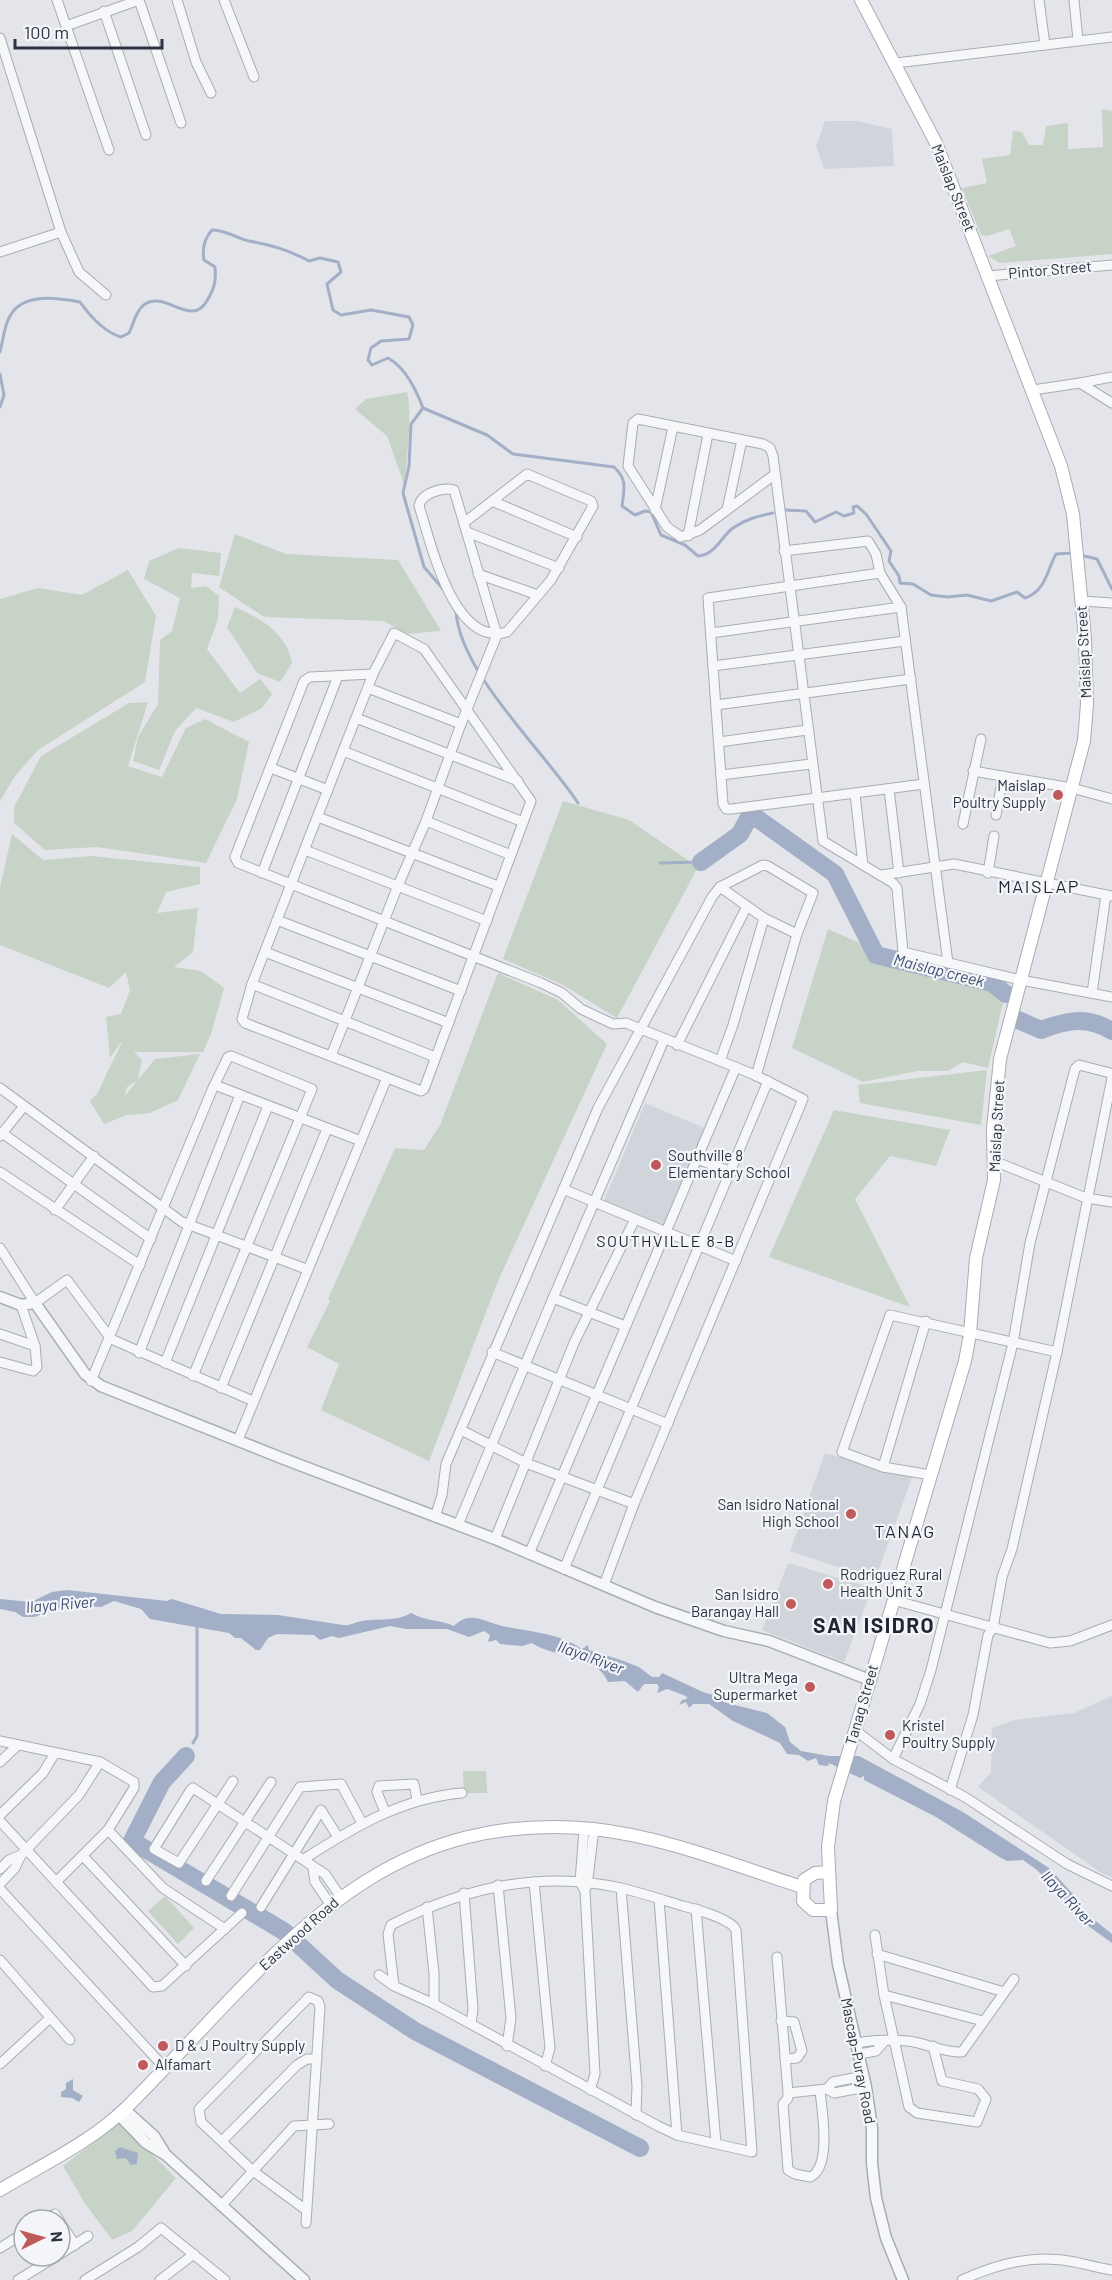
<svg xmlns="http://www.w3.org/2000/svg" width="1112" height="2280" viewBox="0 0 1112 2280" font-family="Barlow,sans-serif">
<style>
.built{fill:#d2d4dc}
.green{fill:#c7d3c6}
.water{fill:#a3afc6}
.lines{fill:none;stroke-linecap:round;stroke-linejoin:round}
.stream{stroke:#a3afc6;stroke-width:3}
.river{stroke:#a3afc6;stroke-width:18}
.minor-casing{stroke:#a9acb4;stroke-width:11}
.tertiary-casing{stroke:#a9acb4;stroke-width:13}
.secondary-casing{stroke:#a9acb4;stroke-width:14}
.minor{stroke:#f6f7f9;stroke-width:9}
.tertiary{stroke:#f6f7f9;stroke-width:10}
.secondary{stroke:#fff;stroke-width:12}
.poi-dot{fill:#c05959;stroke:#f4f5f8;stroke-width:2}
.labels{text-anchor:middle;stroke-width:4.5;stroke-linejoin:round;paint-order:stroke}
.street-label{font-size:15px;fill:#2d3241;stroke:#f4f5f8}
.poi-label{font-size:15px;fill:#2d3241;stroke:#f4f5f8;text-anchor:start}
.water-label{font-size:16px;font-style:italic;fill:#3c4c70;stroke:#f4f5f8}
.neighbourhood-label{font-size:16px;letter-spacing:1.5px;fill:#1f2332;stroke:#f4f5f8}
.quarter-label{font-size:18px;letter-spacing:1.5px;fill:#1f2332;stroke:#f4f5f8}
.district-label{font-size:21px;font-weight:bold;letter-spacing:1.5px;fill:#1f2332;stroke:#f4f5f8}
</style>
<rect width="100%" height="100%" fill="#e4e5ea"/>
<g class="built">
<path d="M825 121H858L892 129 894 166 824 169 816 146Z"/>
<path d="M645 1103 707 1129 668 1227 604 1201Z"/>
<path d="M825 1453 912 1477 875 1580 790 1551Z"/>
<path d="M788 1563 872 1588 844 1662 762 1630Z"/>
<path d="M1112 1696V1877L1103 1874 978 1787 991 1772 992 1728 1014 1720 1074 1713Z"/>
</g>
<g class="green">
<path d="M1102 109 1112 111V254L1000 263 988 256 1016 246 1009 229 987 236 981 235 962 188 987 183 982 159 1010 155 1013 131 1022 132 1029 145H1043L1046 126 1068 123V149L1103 147Z"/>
<path d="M407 392C413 416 406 459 405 487L387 436 355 409 366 399Z"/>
<path d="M235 534 286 554 398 560 441 631 407 634 384 621 264 617 219 587Z"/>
<path d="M179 548 221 553 219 576 192 573 191 588 206 586 219 596 218 619 207 649 240 693 260 679 272 694 262 708 234 722 196 708 175 731 159 770 133 761 138 737 158 704 160 640 172 631 180 598 144 579 149 561Z"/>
<path d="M128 570 156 616 145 682 38 750 15 776 0 801V599L38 588 82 595Z"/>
<path d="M235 607C262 619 286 633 292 663L280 682 257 673 227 627Z"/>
<path d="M148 702 128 766 162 777 186 728 205 719 249 742 237 799 206 863 97 847 45 850 14 823V807L41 756 129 703Z"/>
<path d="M563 801 629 820 698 867 617 1018 563 985 503 959Z"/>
<path d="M12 834 43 860 92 856 200 867V884L166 892 157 913 198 908 193 952 174 967 201 971 224 988 211 1034 203 1052H134L142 1060 138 1080 127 1087 125 1096 155 1059 200 1054 178 1100 150 1113 127 1115 104 1124 90 1101 97 1094 122 1042 124 1043 122 1041 110 1058 106 1017 121 1014 130 990 126 972 109 988 0 945V888Z"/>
<path d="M828 929 907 964 978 978 1004 998 988 1068 963 1062 948 1071H917L863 1082 792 1048Z"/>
<path d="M498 973 558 1000 607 1044 498 1281 429 1461 321 1410 339 1364 307 1347 330 1301 328 1299 395 1148 424 1150 440 1125Z"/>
<path d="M987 1070 981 1125 860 1103 858 1085Z"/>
<path d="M834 1110 950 1130 936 1166 890 1156 855 1199 910 1307 769 1257Z"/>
<path d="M463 1771H486L487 1793H464Z"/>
<path d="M165 1896 194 1928 178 1944 148 1911Z"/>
<path d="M120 2122 176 2178 132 2231 112 2240 84 2202 63 2166Z"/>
</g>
<g class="water">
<path d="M67 1590 167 1601 172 1599 221 1614 278 1615 343 1625C351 1626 354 1622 362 1621 378 1618 396 1622 411 1613 424 1621 441 1620 454 1626 460 1620 466 1617 475 1618 484 1619 493 1624 502 1626 527 1631 560 1633 582 1649L588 1645 589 1650 621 1660 639 1667 652 1677H659L662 1673 703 1692 723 1698 727 1703 767 1713 785 1727 790 1742 801 1751 829 1756H859L963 1812 1049 1868 1074 1895 1082 1910 1112 1934V1943L1073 1915 1070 1905 1037 1870 1023 1860 1007 1861 1001 1858 936 1817 864 1780V1776L860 1778 829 1763 828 1766 819 1765 816 1758 808 1761 799 1755 787 1754 780 1743 733 1721 709 1704H693L689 1708 686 1702 679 1705 682 1700 687 1699 686 1696 667 1689 657 1693 659 1687 657 1684H644L638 1692 625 1681 608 1682C596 1653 555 1659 532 1643L522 1646 500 1644 496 1640 488 1642 490 1635 484 1631 469 1637 447 1629H406L390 1626 339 1638 332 1636 320 1640 314 1635 277 1634 268 1638 260 1650H256L241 1638H235L229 1633 150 1619 141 1609 114 1601 101 1607 68 1605 34 1617H23L15 1612 0 1609V1599L31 1602 52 1592Z"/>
<path d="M73 2079V2090L83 2096 79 2102 72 2098 61 2097V2092L66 2089V2083Z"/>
<path d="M120 2147 138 2153 137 2164 131 2165 126 2158 117 2159 115 2151Z"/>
</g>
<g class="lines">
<g class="stream">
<path d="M0 352C3 341 4 326 10 316 23 292 58 298 80 302 90 316 104 332 121 337L129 333C134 323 136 310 145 304 166 290 192 330 208 299 215 287 216 280 215 267L204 260C202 249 204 239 212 230 227 230 235 238 249 241 272 245 288 250 309 261L320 258 338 262 341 272 327 284 333 310 341 315 371 310 409 317 413 325 409 339 381 341 371 348 368 360 372 365 388 358C406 368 416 390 423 408L487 435 513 454 614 467C628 480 624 489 622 506L635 515 645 511 651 512 661 535 685 545 698 556C715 555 720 538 733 528 746 519 758 516 773 513"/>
<path d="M0 374 4 395 0 407"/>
<path d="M423 408 411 424 409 466 403 493 424 567 443 589"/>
<path d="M785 510 806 511 815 522 836 512 844 516 854 513 853 507 857 506 866 514 891 551 889 561 899 576 900 583 913 584 931 595 947 597 967 595 991 601 1017 592 1025 598C1046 591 1047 570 1056 554L1074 553"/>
<path d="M1080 555 1097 559 1112 589"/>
<path d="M456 610C458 671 544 751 578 803"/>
<path d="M660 863 701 862"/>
<path d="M193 1743 197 1736V1626"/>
</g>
<g class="river">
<path d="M701 862 740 834 748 819H758L835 874 876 955 992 983 1006 994"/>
<path d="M1016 1019 1041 1030C1067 1020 1087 1016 1112 1031"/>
<path d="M186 1756 162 1782 132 1841 285 1932"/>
<path d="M299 1945 337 1980 415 2031 640 2148"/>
</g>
<defs>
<g id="minor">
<path d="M57 0 109 150"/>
<path d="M139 0 181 123"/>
<path d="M177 0 196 62 211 93"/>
<path d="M224 0 254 77"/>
<path d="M1039 0 1045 45"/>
<path d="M1074 0 1078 40"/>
<path d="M104 11 146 135"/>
<path d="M66 26 139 0"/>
<path d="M0 38 61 232 79 272 106 295"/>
<path d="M896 63 1112 37"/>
<path d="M0 252 61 232"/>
<path d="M988 276 1112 265"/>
<path d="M1080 383 1112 377"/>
<path d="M1033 390 1080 383 1112 403"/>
<path d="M774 475 700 530 681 537 667 527 628 466 633 423 638 419 763 444 770 448 773 456 823 841 893 883 897 888 903 952 1021 980 1112 997"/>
<path d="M492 501 577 537"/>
<path d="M655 510 673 427"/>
<path d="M727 510 742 440"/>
<path d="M467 532 559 568"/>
<path d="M688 536 708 434"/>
<path d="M784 551 868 541 876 554 880 573 901 607 948 963"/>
<path d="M880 573 708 598 723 804 726 809H732L924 784"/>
<path d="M478 574 538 595"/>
<path d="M1082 601 1112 603"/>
<path d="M394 633 424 649 531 801 424 1089 421 1091 245 1023 242 1019 252 984 373 674Z"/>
<path d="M711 633 901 607"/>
<path d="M713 666 905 641"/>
<path d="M373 674 310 677 304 681 235 857 238 863 541 983 562 993 581 1009 613 1024 626 1023 683 1046 755 1075 803 1099 634 1504 604 1585"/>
<path d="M368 688 461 724"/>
<path d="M716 705 911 679"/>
<path d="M356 718 518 781"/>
<path d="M719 742 807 730"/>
<path d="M343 751 523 822"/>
<path d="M271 768 328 790"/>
<path d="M973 771 1072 788 1112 799"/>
<path d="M721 775 811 764"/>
<path d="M889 789 899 873"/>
<path d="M855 794 863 865"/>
<path d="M996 815 1003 776"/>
<path d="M318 817 498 886"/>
<path d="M426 821 511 855"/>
<path d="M963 824 981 739"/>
<path d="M305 850 487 921"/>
<path d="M262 873 338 676"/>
<path d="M988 873 994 836"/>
<path d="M882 875 954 864 1112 896"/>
<path d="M720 887 764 918 797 934 756 1076"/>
<path d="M277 920 461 991"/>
<path d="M265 952 449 1023"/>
<path d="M252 984 435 1057"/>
<path d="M1092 993 1106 895"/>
<path d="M677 1045 747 906"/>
<path d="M331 1056 397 888 426 821 461 724 497 635 454 490C443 487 421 493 419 506 431 542 453 648 507 632L551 580 593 506 591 501 527 474 465 522"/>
<path d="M720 1061 733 1025 764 918"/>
<path d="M215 1085 361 1141"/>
<path d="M0 1088 182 1222 306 1269"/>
<path d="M2 1133 151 1239"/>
<path d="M0 1136 24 1106"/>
<path d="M697 1159 732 1172"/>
<path d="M994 1161 1086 1198 1112 1202"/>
<path d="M0 1172 140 1265"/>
<path d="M563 1189 736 1261"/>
<path d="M55 1210 94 1156"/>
<path d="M0 1248 35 1303 67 1280 111 1339 253 1401"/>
<path d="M553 1298 625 1326"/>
<path d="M0 1334 35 1346"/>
<path d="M492 1352 668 1424"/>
<path d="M139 1353 240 1095"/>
<path d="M0 1362 33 1371 37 1367 35 1346 21 1305"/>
<path d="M165 1363 268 1106"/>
<path d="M91 1381 212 1090 228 1057 231 1056 312 1089 193 1376"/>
<path d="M221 1388 327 1129"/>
<path d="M461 1430 526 1463 634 1504"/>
<path d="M238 1440 386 1080"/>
<path d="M883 1467 926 1321"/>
<path d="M931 1475 883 1467 842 1452 890 1315 1057 1352"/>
<path d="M435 1517 442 1495 446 1464 598 1108 712 897 720 887 763 865 768 866 813 893 797 934"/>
<path d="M458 1525 553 1298 664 1040"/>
<path d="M495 1539 574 1343 635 1219"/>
<path d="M529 1554 736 1067"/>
<path d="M564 1569 768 1081"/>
<path d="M893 1600 1050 1643 1070 1641 1112 1625"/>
<path d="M855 1730 893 1759 965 1797 1067 1864 1112 1886"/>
<path d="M0 1741 100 1762 134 1782V1788L108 1830 56 1882"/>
<path d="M893 1759 920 1704 931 1670 1013 1343 1030 1243 1075 1069 1079 1065 1110 1073 1112 1076"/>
<path d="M0 1762 18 1745"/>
<path d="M233 1781 179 1863 154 1849 190 1791 193 1788 325 1874 340 1896"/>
<path d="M950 1790 973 1715 988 1635 993 1628 1002 1577 1012 1549 1057 1352 1112 1078"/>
<path d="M385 1812 377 1792 379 1786 414 1784 417 1800"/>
<path d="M0 1815 43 1773 55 1753"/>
<path d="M0 1821 153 1987 162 1986 242 1913"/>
<path d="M584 1829 580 1882 585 1891 595 2074 590 2090"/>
<path d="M108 1830 163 1888 225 1929"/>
<path d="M83 1856 186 1966"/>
<path d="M304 1859C354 1827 402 1798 462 1793"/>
<path d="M0 1869 9 1860 21 1855"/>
<path d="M313 1869 315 1882 330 1904"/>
<path d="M206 1881 271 1782"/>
<path d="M534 1882 550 2048 545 2066"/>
<path d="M0 1884 15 1868 21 1855 79 1795 100 1762"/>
<path d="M498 1885 511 2018 507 2046"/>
<path d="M587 1886 594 1829"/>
<path d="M621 1888 637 2086 636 2115"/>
<path d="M0 1889 164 2067"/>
<path d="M464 1893 473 2009 471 2024"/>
<path d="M231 1896 300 1787 341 1784 362 1823"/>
<path d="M659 1899 677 2135"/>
<path d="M261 1907 321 1810 338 1837"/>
<path d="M427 1907 434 1973V2004"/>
<path d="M696 1909 716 2143"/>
<path d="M875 1935 884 1995 909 2107 917 2113 977 2122 986 2099 978 2089 942 2081 933 2046"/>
<path d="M877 1954 1004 1992"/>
<path d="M777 1957 788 2093 827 2089 834 2093 866 2087"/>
<path d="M0 1960 70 2040"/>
<path d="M379 1975 394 1986 434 2004 658 2126 677 2135 752 2152 736 1930C731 1919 696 1909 683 1906 663 1900 642 1893 621 1888 541 1870 463 1888 391 1925L388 1934 394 1986"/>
<path d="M884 1995 983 2021"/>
<path d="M781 2021 794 2022 802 2051 797 2058 785 2059"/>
<path d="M857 2043C870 2040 901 2039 914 2042 929 2045 947 2053 962 2052L1014 1979"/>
<path d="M859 2054 876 2051 883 2043"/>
<path d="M0 2064 50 2018"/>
<path d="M827 2089 833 2082 864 2076"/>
<path d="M788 2093V2098L783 2104 788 2170 795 2174 810 2177C832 2168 822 2110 820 2091"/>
<path d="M222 2141 297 2065 307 2059H317"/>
<path d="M222 2205 294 2126 329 2124"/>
<path d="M45 2220 55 2214 59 2220"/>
<path d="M60 2222 75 2245"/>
<path d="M306 2223 320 2007 318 2001 309 1997 199 2109 201 2122 253 2171 306 2210"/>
<path d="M0 2248 24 2233"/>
<path d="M60 2254 88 2236"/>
<path d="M18 2280 57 2256"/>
<path d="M85 2280 138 2247 161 2228 225 2280"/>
<path d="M160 2280 194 2254"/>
<path d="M962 2280C999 2263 1035 2254 1075 2262 1088 2265 1099 2268 1112 2270"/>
</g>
<g id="tertiary">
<path d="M0 1297 21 1305 35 1303 85 1374 101 1386 284 1459 495 1539 655 1607 724 1631 769 1641 870 1680"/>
<path d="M831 1910 838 1964 866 2087 872 2128V2163L876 2198 886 2238 903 2280"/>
<path d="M124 2109 154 2136 164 2152"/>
<path d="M118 2114 146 2143 166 2155 304 2280"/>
</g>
<g id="secondary">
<path d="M828 1872 815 1873 804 1880 803 1901 813 1910H831L828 1847 834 1801 965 1361 970 1334 976 1258 994 1180 993 1129 1000 1059 1084 741 1087 704 1085 638 1073 514 1061 466 936 143 861 0"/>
<path d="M0 2190C42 2165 91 2142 126 2108 268 1968 367 1807 593 1829 662 1836 736 1866 802 1887"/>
</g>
</defs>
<use href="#minor" class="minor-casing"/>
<use href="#tertiary" class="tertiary-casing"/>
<use href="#secondary" class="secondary-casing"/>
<use href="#minor" class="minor"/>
<use href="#tertiary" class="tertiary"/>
<use href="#secondary" class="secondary"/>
</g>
<g class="poi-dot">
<circle cx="1058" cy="795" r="6"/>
<circle cx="656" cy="1165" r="6"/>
<circle cx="851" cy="1514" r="6"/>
<circle cx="828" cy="1584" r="6"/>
<circle cx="791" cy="1604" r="6"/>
<circle cx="810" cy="1687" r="6"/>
<circle cx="890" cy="1735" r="6"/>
<circle cx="163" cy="2046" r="6"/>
<circle cx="143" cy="2065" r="6"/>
</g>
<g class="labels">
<g class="street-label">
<text transform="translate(953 188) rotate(68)" y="5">Maislap Street</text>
<text transform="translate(1050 270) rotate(-5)" y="5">Pintor Street</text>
<text transform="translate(1084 652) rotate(-93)" y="5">Maislap Street</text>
<text transform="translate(997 1126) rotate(-87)" y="5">Maislap Street</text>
<text transform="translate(862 1705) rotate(-74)" y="5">Tanag Street</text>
<text transform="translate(299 1934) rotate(-42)" y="5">Eastwood Road</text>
<text transform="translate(858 2061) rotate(79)" y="5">Mascap-Puray Road</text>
</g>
<g class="poi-label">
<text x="1046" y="791" text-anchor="end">Maislap<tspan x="1046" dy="17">Poultry Supply</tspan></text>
<text x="668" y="1161">Southville 8<tspan x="668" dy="17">Elementary School</tspan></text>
<text x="839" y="1510" text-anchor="end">San Isidro National<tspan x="839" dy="17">High School</tspan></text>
<text x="840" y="1580">Rodriguez Rural<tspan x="840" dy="17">Health Unit 3</tspan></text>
<text x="779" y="1600" text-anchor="end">San Isidro<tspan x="779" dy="17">Barangay Hall</tspan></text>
<text x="798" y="1683" text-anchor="end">Ultra Mega<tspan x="798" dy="17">Supermarket</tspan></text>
<text x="902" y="1731">Kristel<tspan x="902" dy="17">Poultry Supply</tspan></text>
<text x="175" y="2051">D &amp; J Poultry Supply</text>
<text x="155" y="2070">Alfamart</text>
</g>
<g class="water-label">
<text transform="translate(939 970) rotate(14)" y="6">Maislap creek</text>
<text transform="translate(60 1604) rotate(-5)" y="6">Ilaya River</text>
<text transform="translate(591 1657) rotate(20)" y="6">Ilaya River</text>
<text transform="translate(1068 1898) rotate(47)" y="6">Ilaya River</text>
</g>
<g class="neighbourhood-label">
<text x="666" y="1247">SOUTHVILLE 8-B</text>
</g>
<g class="quarter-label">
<text x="1039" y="893">MAISLAP</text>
<text x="905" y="1538">TANAG</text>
</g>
<g class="district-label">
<text x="874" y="1633">SAN ISIDRO</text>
</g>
</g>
<g transform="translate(42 2238) rotate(85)"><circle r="28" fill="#f4f5f8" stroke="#a4a7af" stroke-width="1.5"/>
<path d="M0-4.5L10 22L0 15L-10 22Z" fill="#c05959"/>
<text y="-9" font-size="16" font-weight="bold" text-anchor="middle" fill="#2d3241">N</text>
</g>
<path d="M15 39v9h147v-9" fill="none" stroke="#2d3241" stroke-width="3"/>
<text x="24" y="39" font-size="18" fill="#2d3241" stroke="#f4f5f8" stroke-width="4.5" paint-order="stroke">100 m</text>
</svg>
